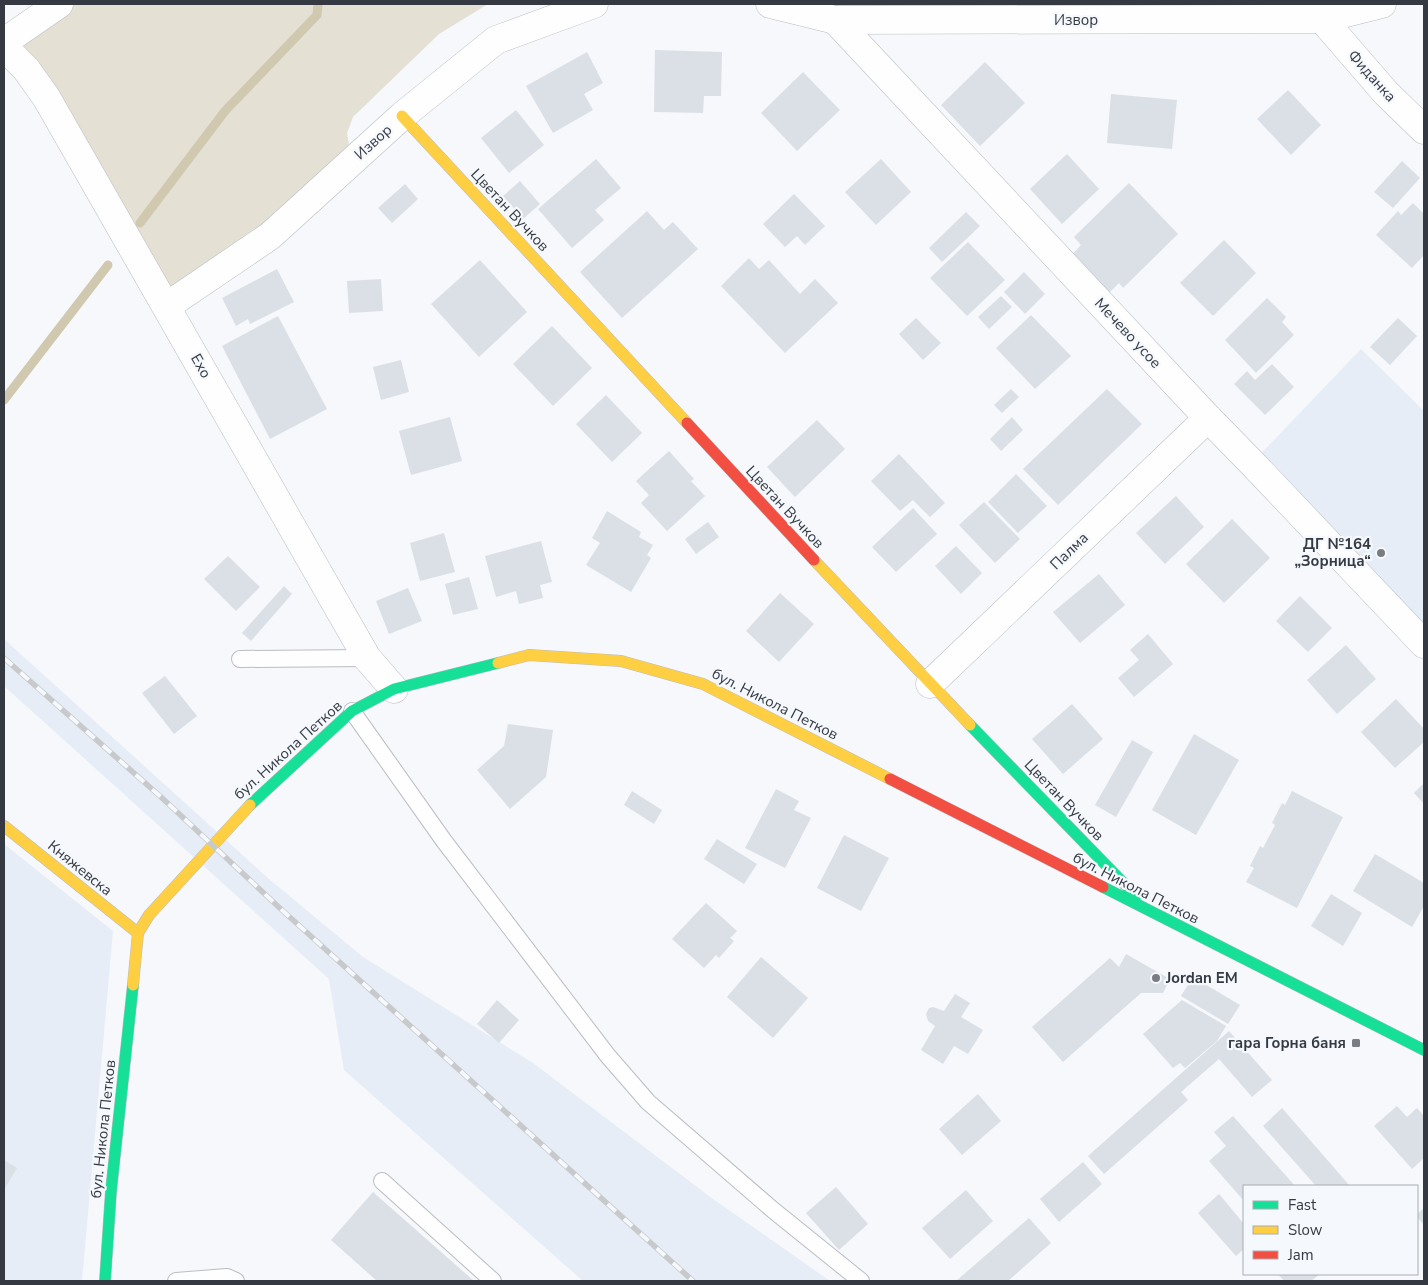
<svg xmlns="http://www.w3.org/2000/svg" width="1428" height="1285" viewBox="0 0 1428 1285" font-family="'Nunito Sans',sans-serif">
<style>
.built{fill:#e6edf7}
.green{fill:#e4e0d3}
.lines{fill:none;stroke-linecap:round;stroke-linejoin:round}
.stream{stroke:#d0c8af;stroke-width:9}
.building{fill:#dbe0e7}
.lane-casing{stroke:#babdc2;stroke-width:18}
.street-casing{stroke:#babdc2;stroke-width:29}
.fast-casing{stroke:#babdc2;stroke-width:12}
.slow-casing{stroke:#babdc2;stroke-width:12}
.jam-casing{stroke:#babdc2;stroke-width:12}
.lane{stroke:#fefefe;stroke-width:16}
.street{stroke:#fefefe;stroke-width:28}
.fast{stroke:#16e098;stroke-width:11}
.slow{stroke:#ffcf43;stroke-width:11}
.jam{stroke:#f24e42;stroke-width:11}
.rail-casing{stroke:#c8c9cb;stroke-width:5.5}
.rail{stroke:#f5f8fc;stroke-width:4;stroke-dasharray:11;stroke-linecap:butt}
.poi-dot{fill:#797c83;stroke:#f5f8fc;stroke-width:2}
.labels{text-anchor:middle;stroke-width:4.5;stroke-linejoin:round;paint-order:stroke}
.street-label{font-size:15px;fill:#353a42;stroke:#f5f8fc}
.poi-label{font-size:15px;font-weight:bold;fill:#353a42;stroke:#f5f8fc;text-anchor:end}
</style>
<rect width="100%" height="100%" fill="#f6f8fb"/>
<g class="built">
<path d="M1361 349 1424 411V644L1252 463Z"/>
<path d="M4 639 269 879 363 957 533 1063 713 1199 830 1281H583L344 1070 329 979 4 686Z"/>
<path d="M4 844 113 931 82 1281H4Z"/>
</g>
<g class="green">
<path d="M73 4H488L439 34 353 117 347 133 351 159 169 301 19 43Z"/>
<path d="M819 4H1080L1081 9 857 10Z"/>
</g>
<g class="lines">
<g class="stream">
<path d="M140 223 225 111 317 15 318 4"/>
<path d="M4 400 108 265"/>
</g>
</g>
<g class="building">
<path d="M655 50 722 52 721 96H704L703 113 654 112Z"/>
<path d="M587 52 603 83 584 94 593 110 553 133 526 86Z"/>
<path d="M985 62 1025 103 980 146 941 105Z"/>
<path d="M803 72 840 110 797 151 761 113Z"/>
<path d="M1288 90 1321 125 1291 155 1257 119Z"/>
<path d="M1111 94 1177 100 1172 149 1107 143Z"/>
<path d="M516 110 544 145 509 173 481 138Z"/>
<path d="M1067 154 1099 189 1062 224 1030 189Z"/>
<path d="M596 159 621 188 595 210 604 220 572 248 538 209Z"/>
<path d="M881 159 911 192 876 225 845 192Z"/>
<path d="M1402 161 1420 178 1393 208 1374 192Z"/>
<path d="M520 181 540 204 523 219 503 196Z"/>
<path d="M1129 183 1178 234 1123 288 1119 283 1105 297 1068 259 1081 245 1074 237Z"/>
<path d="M405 184 418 199 392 223 378 208Z"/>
<path d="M794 194 825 226 805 245 797 236 785 247 763 224Z"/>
<path d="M1413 203 1424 214V255L1412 268 1376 235 1398 211 1401 215Z"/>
<path d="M647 211 664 230 673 222 698 249 622 318 580 272Z"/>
<path d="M966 212 980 226 942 262 929 248Z"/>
<path d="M1224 240 1256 273 1213 316 1180 283Z"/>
<path d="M968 242 1005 280 967 316 930 278Z"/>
<path d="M749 258 759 269 769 260 800 294 815 279 838 303 785 353 721 286Z"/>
<path d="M480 260 527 312 479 357 431 304Z"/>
<path d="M277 269 294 302 250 324 248 319 236 326 222 298Z"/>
<path d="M1024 272 1045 294 1025 314 1004 292Z"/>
<path d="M381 279 383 311 349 313 347 281Z"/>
<path d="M1001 296 1012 307 989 329 978 317Z"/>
<path d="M1267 298 1286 317 1282 322 1294 335 1256 373 1225 340Z"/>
<path d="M1031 315 1071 356 1035 389 996 348Z"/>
<path d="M278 316 327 409 270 439 222 346Z"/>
<path d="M916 318 941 343 923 360 899 334Z"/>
<path d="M1398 318 1417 336 1390 365 1370 347Z"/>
<path d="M552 326 592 368 553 406 513 364Z"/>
<path d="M401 360 409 392 381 400 373 367Z"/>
<path d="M1272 364 1294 387 1265 415 1234 384 1247 371 1255 380Z"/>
<path d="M1011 389 1019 397 1002 413 994 405Z"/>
<path d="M1107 389 1142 424 1058 505 1023 469Z"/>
<path d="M606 395 642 433 612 462 576 424Z"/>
<path d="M450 417 462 461 411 475 399 431Z"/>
<path d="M1012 417 1023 430 1001 451 990 439Z"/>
<path d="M817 420 845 449 795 497 767 467Z"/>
<path d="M669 451 694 479 691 481 705 496 667 531 641 503 649 495 636 481Z"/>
<path d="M899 454 945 503 930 517 913 500 900 511 871 481Z"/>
<path d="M1016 474 1047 506 1018 533 988 502Z"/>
<path d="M1176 496 1204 527 1165 564 1136 533Z"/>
<path d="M984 502 1020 539 995 563 959 525Z"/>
<path d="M913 508 937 534 896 572 872 547Z"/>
<path d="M607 511 641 532 639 537 653 545 647 555 651 558 631 592 586 565 600 543 592 538Z"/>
<path d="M1232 519 1270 558 1224 603 1186 564Z"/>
<path d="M708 522 719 537 696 554 685 539Z"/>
<path d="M444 533 455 572 420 581 410 543Z"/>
<path d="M541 541 552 582 540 585 543 598 519 604 516 591 496 597 485 556Z"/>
<path d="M956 546 982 573 961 594 935 566Z"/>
<path d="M228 556 260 587 236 611 204 579Z"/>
<path d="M1099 574 1125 605 1080 643 1053 612Z"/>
<path d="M469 577 478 609 453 615 445 584Z"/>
<path d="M284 586 292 594 251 641 242 633Z"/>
<path d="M408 588 422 621 389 634 376 601Z"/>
<path d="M780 593 814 624 779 662 746 631Z"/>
<path d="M1300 596 1332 628 1308 652 1276 621Z"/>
<path d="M1148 634 1173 664 1134 697 1118 678 1139 660 1130 650Z"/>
<path d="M1346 645 1376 679 1337 714 1307 680Z"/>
<path d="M165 676 197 716 174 734 142 693Z"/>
<path d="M1396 699 1424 729V742L1395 768 1361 732Z"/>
<path d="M1072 704 1103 739 1063 774 1032 739Z"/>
<path d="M508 724 553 730 546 777 510 809 477 770 504 746Z"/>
<path d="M1194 734 1239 760 1196 835 1152 810Z"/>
<path d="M1132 740 1153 752 1116 817 1095 805Z"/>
<path d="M1424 783V804L1414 793Z"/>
<path d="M776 789 799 801 794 810 811 818 785 868 745 848Z"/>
<path d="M632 791 662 810 654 824 624 805Z"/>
<path d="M1292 791 1343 817 1297 908 1246 882 1254 868 1250 866 1260 846 1263 848 1275 825 1272 823 1282 803 1285 805Z"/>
<path d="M844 835 889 858 861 911 817 888Z"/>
<path d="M717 839 757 864 744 884 704 859Z"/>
<path d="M1375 854 1424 883V906L1412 927 1353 891Z"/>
<path d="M1331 894 1362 913 1343 946 1311 926Z"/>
<path d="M706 903 737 931 730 938 734 941 719 958 716 955 704 968 672 939Z"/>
<path d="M1126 954 1170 979 1163 993H1141L1063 1062 1032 1027 1110 958 1119 967Z"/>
<path d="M761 957 808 998 773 1038 727 997Z"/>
<path d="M1193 977 1240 1005 1228 1024 1181 996Z"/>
<path d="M955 994 970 1003 961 1017 983 1030 968 1054 954 1046 943 1064 921 1050 935 1026 928 1021 926 1014 929 1008 933 1007 944 1011Z"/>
<path d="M497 1000 519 1020 499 1043 477 1024Z"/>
<path d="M1182 1000 1226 1026 1217 1041 1185 1068 1180 1063 1173 1068 1143 1034Z"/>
<path d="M1229 1031 1272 1080 1252 1097 1219 1059 1181 1092 1188 1100 1104 1174 1088 1156Z"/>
<path d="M978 1094 1001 1121 962 1155 939 1129Z"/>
<path d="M1397 1106 1407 1117 1417 1108 1424 1116V1158L1412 1169 1374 1126Z"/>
<path d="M1282 1108 1350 1186H1316L1263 1126Z"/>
<path d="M1233 1116 1295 1186H1244V1201L1209 1161 1226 1146 1214 1132Z"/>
<path d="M4 1160 17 1168 4 1190Z"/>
<path d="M1083 1162 1102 1184 1059 1222 1040 1199Z"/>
<path d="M836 1187 868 1224 839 1250 806 1213Z"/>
<path d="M966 1190 993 1221 950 1259 922 1228Z"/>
<path d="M373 1192 474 1281H377L331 1240Z"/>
<path d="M1219 1194 1244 1224V1249L1236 1256 1198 1213Z"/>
<path d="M1424 1208V1225L1417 1217V1214Z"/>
<path d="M1029 1218 1051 1243 1008 1281H956Z"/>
<path d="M1278 1274H1320L1311 1281H1284Z"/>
</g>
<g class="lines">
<defs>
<g id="lane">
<path d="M240 659 367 658"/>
<path d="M352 711 444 841 608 1056 648 1102 773 1210 861 1281"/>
<path d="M382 1181 493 1281"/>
<path d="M176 1281 227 1277 236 1281"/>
</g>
<g id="street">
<path d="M770 4 835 20 1322 19 1382 4"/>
<path d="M1322 19 1386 93 1424 130"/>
<path d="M835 20 1208 418 1252 463 1424 644"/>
<path d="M4 42 59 4"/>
<path d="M4 47 26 69 46 97 367 658 394 689"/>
<path d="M167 306 270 236 402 116 496 40 594 4"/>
<path d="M930 684 1208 418"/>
</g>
<g id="fast">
<path d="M970 725 1136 896"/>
<path d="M250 805 352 711 394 689 498 663"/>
<path d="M1103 887 1424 1050"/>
<path d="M105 1281 111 1191 133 985"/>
</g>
<g id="slow">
<path d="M402 116 687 423"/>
<path d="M814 560 970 725"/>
<path d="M498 663 529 655 621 661 703 684 890 779"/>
<path d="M4 826 138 933"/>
<path d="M133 985 138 933 149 915 250 805"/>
</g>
<g id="jam">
<path d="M687 423 814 560"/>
<path d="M890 779 1103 887"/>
</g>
</defs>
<use href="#lane" class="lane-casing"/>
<use href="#street" class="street-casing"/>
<use href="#fast" class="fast-casing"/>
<use href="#slow" class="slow-casing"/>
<use href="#jam" class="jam-casing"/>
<use href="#lane" class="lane"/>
<use href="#street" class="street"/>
<use href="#fast" class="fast"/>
<use href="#slow" class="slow"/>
<use href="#jam" class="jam"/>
<defs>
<path id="rail" d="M4 658 161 797 283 911 693 1281"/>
</defs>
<use href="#rail" class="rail-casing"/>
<use href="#rail" class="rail"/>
</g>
<g class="poi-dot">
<circle cx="1381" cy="553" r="5"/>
<circle cx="1156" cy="978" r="5"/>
<rect x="1351" y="1038" width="10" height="10" rx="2.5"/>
</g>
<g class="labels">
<g class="street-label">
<text x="1076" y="25">Извор</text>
<text transform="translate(1372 76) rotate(48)" y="5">Фиданка</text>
<text transform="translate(373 142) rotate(-42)" y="5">Извор</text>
<text transform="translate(510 210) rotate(47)" y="5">Цветан Вучков</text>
<text transform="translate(1128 333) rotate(47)" y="5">Мечево усое</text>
<text transform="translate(201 366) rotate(60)" y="5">Ехо</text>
<text transform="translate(785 507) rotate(47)" y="5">Цветан Вучков</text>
<text transform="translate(1069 551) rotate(-44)" y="5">Палма</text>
<text transform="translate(775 704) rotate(27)" y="5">бул. Никола Петков</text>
<text transform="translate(288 750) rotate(-42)" y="5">бул. Никола Петков</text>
<text transform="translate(1064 800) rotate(46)" y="5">Цветан Вучков</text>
<text transform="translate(80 868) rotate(39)" y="5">Княжевска</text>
<text transform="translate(1136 888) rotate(27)" y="5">бул. Никола Петков</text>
<text transform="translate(103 1129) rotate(-84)" y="5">бул. Никола Петков</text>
</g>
<g class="poi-label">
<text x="1371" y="549">ДГ №164<tspan x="1371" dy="17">„Зорница“</tspan></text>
<text x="1166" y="983" text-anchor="start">Jordan EM</text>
<text x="1346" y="1048">гара Горна баня</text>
</g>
</g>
<rect width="1428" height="1285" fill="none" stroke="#353a42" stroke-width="10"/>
<rect x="1243" y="1185" width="175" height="90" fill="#f5f8fc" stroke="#a8acb2"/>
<rect x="1253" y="1201" width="25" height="8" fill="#16e098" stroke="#a8acb2"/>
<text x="1288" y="1210" font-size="15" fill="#353a42">Fast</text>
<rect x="1253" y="1226" width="25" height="8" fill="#ffcf43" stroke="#a8acb2"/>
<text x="1288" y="1235" font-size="15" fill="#353a42">Slow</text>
<rect x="1253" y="1251" width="25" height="8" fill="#f24e42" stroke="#a8acb2"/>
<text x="1288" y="1260" font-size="15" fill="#353a42">Jam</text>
</svg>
